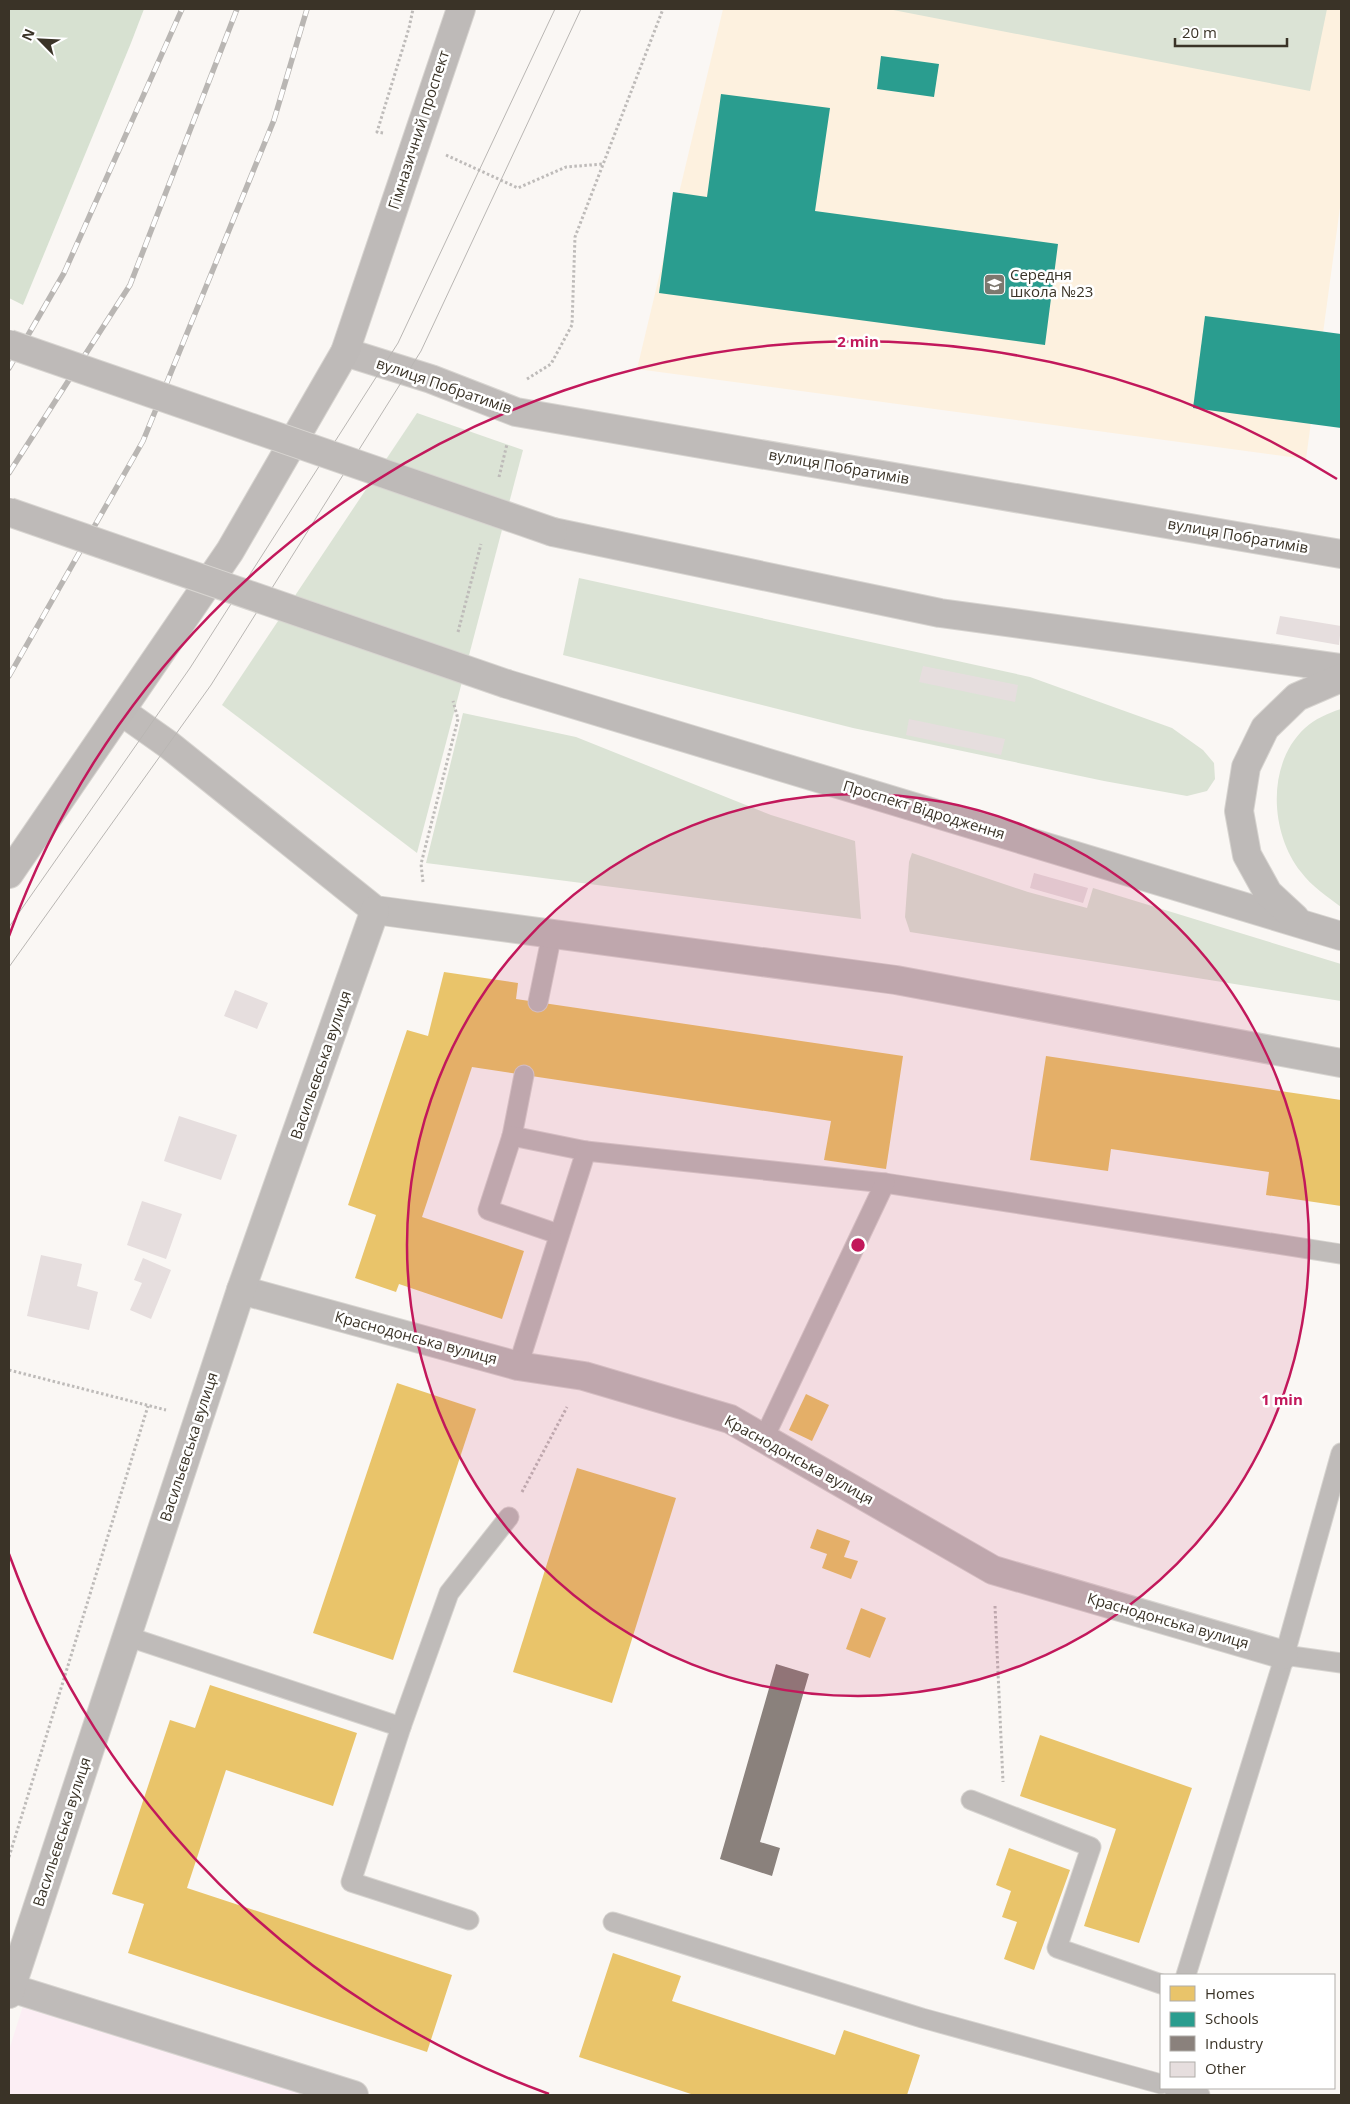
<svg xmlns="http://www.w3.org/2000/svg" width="1350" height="2104" viewBox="0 0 1350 2104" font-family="'Open Sans',sans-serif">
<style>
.industrial{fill:#fceef4}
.built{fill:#fdf1df}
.green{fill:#dbe3d5}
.forest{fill:#d7e1d1}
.homes{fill:#e9c46a}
.schools{fill:#2a9d8f}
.industry{fill:#8a817c}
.building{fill:#e6dede}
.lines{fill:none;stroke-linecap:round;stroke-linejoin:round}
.lane-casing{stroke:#d7d4d0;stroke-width:21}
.street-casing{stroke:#d7d4d0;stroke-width:30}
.secondary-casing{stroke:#d7d4d0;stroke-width:30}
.path{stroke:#bebbb9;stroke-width:3;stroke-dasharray:2.5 2.5;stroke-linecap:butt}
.lane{stroke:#bfbbb9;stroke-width:19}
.street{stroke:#bfbbb9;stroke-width:28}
.secondary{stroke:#bebab8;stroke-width:28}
.tram{stroke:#b9b6b3;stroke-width:1}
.rail-casing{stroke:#b9b6b3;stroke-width:5.5}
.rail{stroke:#fff;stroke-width:4;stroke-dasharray:11;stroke-linecap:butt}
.secondary-bridge-casing{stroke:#d7d4d0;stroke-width:30;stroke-linecap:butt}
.secondary-bridge{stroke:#bebab8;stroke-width:28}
.ring{fill:none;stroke:#c2185b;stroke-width:2.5}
.labels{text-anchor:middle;stroke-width:5;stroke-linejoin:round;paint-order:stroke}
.street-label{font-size:15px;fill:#3a3327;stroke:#fff}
.poi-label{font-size:15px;fill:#3a3327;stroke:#fff;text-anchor:start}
.centre{fill:#c2185b;stroke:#fff;stroke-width:2.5}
.ring-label{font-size:15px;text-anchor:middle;font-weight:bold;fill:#c2185b;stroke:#fff;stroke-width:5;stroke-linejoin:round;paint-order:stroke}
</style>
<rect width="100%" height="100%" fill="#faf7f4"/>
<path class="industrial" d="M24 2003 316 2095H9V2050Z"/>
<path class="built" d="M723 9H1341V200L1306 459 637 369Z"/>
<g class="green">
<path d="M888 9H1327L1310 91Z"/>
<path d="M417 413 523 450 417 853 222 705Z"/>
<path d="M579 578 1030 677 1172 728 1203 750 1214 763 1215 779 1207 791 1187 796 1104 781 853 728 563 655Z"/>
<path d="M1341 709V907C1328 897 1311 886 1301 872 1270 833 1266 764 1305 728 1315 719 1328 713 1341 709Z"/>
<path d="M463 713 576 737 771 815 855 841 861 919 426 863Z"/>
<path d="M912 853 1028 892 1087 908 1093 888 1341 964V1001L910 932 905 917 909 862Z"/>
</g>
<path class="forest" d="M9 9H144L131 43 23 305 9 298Z"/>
<g class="homes">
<path d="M444 972 518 983 516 999 903 1056 886 1169 824 1160 831 1121 472 1067 422 1217 524 1251 502 1319 399 1284 396 1292 355 1278 376 1215 348 1205 407 1030 428 1036Z"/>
<path d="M1046 1056 1341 1100V1206L1266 1195 1269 1172 1111 1149 1108 1171 1030 1160Z"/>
<path d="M397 1383 476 1409 393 1660 313 1633Z"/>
<path d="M806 1394 829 1405 812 1441 789 1430Z"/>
<path d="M577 1468 676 1498 612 1703 513 1672Z"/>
<path d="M817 1529 850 1541 844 1557 858 1561 851 1579 822 1568 827 1554 810 1548Z"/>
<path d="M861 1608 886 1618 870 1658 846 1649Z"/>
<path d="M210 1685 357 1733 333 1806 226 1770 187 1888 452 1975 427 2052 128 1953 144 1904 112 1894 170 1720 195 1728Z"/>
<path d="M1040 1735 1192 1788 1139 1943 1084 1926 1116 1829 1020 1796Z"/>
<path d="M1009 1848 1070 1870 1034 1970 1004 1959 1017 1922 1002 1917 1011 1891 996 1885Z"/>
<path d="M613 1953 681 1976 672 2001 835 2055 844 2030 920 2055 907 2095H694L579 2057Z"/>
</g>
<g class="schools">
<path d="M881 56 939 64 934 97 877 89Z"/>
<path d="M721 94 830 108 815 211 1058 244 1045 345 659 293 673 192 707 197Z"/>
<path d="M1205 316 1341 334V428L1193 408Z"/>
</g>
<path class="industry" d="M776 1664 809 1674 760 1842 780 1848 772 1876 720 1859Z"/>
<g class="building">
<path d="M1280 616 1341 626 1339 645 1276 634Z"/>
<path d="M923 666 1018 685 1015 702 919 682Z"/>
<path d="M909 719 1005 739 1001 755 906 735Z"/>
<path d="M1034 873 1088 888 1083 903 1030 888Z"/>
<path d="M235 990 268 1003 257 1029 224 1016Z"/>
<path d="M179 1116 237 1135 221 1180 164 1161Z"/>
<path d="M142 1201 182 1214 166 1259 127 1245Z"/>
<path d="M41 1255 82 1264 77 1286 98 1292 89 1330 27 1316Z"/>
<path d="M143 1258 171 1270 151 1319 130 1310 142 1283 134 1280Z"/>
</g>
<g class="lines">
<defs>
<g id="lane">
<path d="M538 1002 552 934"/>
<path d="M512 1136 524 1075"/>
<path d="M558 1234 488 1210 512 1136 586 1151"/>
<path d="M518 1366 586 1151 885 1183 1341 1254"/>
<path d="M764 1438 885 1183"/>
<path d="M126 1636 401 1727"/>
<path d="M1284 1655 1341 1663"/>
<path d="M971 1800 1091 1847 1057 1948 1161 1984"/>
<path d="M469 1920 351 1882 401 1727 449 1593 509 1517"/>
<path d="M613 1922 922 2018 1161 2084"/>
<path d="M1186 1975 1281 1668 1341 1453"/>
<path d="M1173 2088 1200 2095"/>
</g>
<g id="street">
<path d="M345 352 431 379 516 412 1341 554"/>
<path d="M121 711 169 745 375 910 896 980 1341 1063"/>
<path d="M241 1290 518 1366 584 1376 730 1419 993 1570 1284 1655"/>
<path d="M11 1988 354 2095"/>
<path d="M9 1994 241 1290 375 910"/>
</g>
<g id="secondary">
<path d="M553 532 940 613 1341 668"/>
<path d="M507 684 1341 936"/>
<path d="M9 874 230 551 345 352 461 9"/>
<path d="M1295 918 1268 893 1247 855 1239 811 1246 767 1265 728 1297 697 1341 678"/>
</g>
</defs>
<use href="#lane" class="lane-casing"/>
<use href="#street" class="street-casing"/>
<use href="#secondary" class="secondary-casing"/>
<g class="path">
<path d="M383 133 377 132 409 28 413 9"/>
<path d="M446 155 518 188 566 167 603 164"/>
<path d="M527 379 551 364 572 325 575 237 663 9"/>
<path d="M499 477 507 444"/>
<path d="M458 632 481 544"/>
<path d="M423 882 421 864 458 719 453 701"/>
<path d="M9 1370 166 1410"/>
<path d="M522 1492 567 1407"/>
<path d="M995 1606 1003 1782"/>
<path d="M9 1857 148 1406"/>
</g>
<use href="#lane" class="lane"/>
<use href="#street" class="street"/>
<use href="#secondary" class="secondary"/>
<g class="tram">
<path d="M9 927 190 668 398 343 555 9"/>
<path d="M9 967 211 685 421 351 581 9"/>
</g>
<defs>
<g id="rail">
<path d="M9 368 64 273 182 9"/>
<path d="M9 473 130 285 237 9"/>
<path d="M9 676 143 441 274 120 307 9"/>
</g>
</defs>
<use href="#rail" class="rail-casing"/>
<use href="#rail" class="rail"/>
<defs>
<g id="secondary-bridge">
<path d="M9 344 553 532"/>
<path d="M9 512 507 684"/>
</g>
</defs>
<use href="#secondary-bridge" class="secondary-bridge-casing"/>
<use href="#secondary-bridge" class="secondary-bridge"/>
</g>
<circle cx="858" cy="1245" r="451" fill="#c2185b" fill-opacity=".12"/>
<g class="ring">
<circle cx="858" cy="1245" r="451"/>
<path d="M549 2094A903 903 0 0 1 9 1554M9 936A903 903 0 0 1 1337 479"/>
</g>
<defs>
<symbol id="school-square" viewBox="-11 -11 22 22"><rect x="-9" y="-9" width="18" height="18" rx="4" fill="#7d786f" stroke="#fff"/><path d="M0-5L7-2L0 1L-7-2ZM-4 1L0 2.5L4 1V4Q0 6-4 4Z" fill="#fff"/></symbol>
</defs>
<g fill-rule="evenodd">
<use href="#school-square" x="982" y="272" width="25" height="25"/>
</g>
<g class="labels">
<g class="street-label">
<text transform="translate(419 130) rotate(-72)" y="5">Гімназичний проспект</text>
<text transform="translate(444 386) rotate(19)" y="5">вулиця Побратимів</text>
<text transform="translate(839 467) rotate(10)" y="5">вулиця Побратимів</text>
<text transform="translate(1238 536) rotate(10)" y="5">вулиця Побратимів</text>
<text transform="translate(924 810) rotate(17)" y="5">Проспект Відродження</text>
<text transform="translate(321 1065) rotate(-71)" y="5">Васильєвська вулиця</text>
<text transform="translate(416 1338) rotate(15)" y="5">Краснодонська вулиця</text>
<text transform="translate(189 1447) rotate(-72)" y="5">Васильєвська вулиця</text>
<text transform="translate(799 1460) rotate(29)" y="5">Краснодонська вулиця</text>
<text transform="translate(1168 1621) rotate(16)" y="5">Краснодонська вулиця</text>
<text transform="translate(62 1832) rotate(-72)" y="5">Васильєвська вулиця</text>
</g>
<g class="poi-label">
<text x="1010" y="280">Середня<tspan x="1010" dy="17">школа №23</tspan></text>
</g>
</g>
<circle cx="858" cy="1245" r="8" class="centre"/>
<g class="ring-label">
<text x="858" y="347">2 min</text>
<text x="1282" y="1405">1 min</text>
</g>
<rect width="1350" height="2104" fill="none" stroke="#3a3327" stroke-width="20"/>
<rect x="1160" y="1974" width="175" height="115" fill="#ffffff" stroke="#b0ada9"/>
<rect x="1170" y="1986" width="25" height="15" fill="#e9c46a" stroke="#b0ada9"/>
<text x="1205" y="1999" font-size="15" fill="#3a3327">Homes</text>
<rect x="1170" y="2012" width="25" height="15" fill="#2a9d8f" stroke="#b0ada9"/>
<text x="1205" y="2024" font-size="15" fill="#3a3327">Schools</text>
<rect x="1170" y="2036" width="25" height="15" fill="#8a817c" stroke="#b0ada9"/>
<text x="1205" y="2049" font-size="15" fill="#3a3327">Industry</text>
<rect x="1170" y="2062" width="25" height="15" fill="#e6dede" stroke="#b0ada9"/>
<text x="1205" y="2074" font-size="15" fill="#3a3327">Other</text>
<g transform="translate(40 40) rotate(294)" stroke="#ffffff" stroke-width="4" paint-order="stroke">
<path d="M0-4L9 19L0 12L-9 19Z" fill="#3a3327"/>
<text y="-8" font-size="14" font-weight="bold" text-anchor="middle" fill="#3a3327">N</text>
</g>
<path d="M1175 38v8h112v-8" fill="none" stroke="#3a3327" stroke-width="2.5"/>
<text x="1182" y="38" font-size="15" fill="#3a3327" stroke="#ffffff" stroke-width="4" paint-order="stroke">20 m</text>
</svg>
